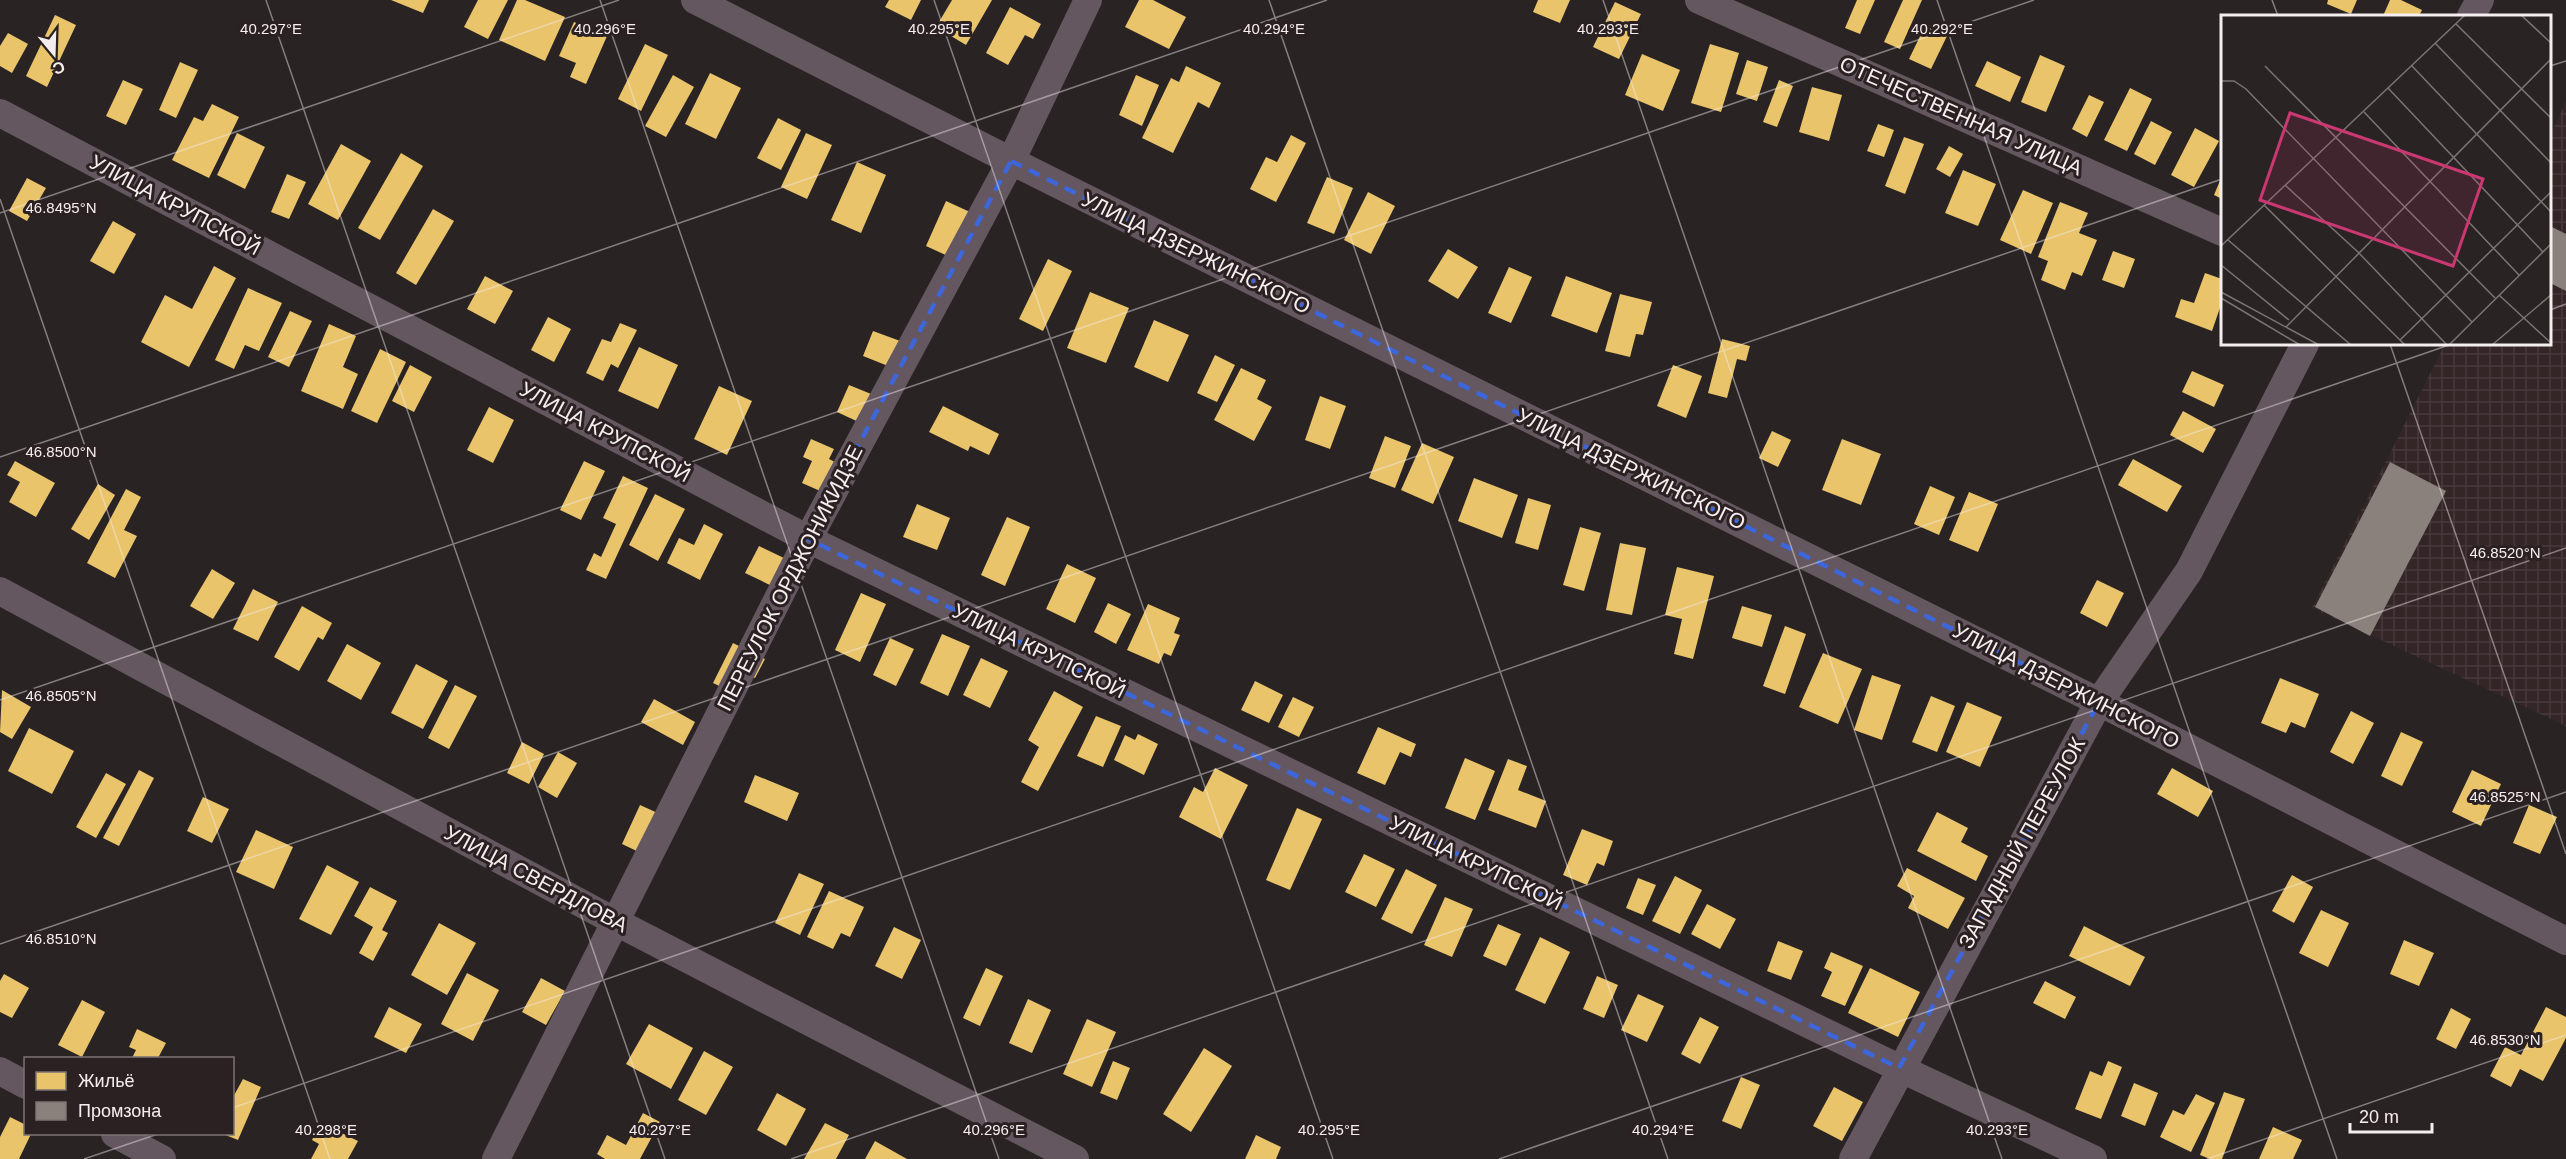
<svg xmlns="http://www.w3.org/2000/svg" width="2566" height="1159" viewBox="0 0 2566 1159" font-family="Arial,sans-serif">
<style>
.industrial{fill:url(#industrial-grid)}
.homes{fill:#e9c46a}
.industry{fill:#8a817c}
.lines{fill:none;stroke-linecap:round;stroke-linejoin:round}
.minor{stroke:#645760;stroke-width:28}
.marked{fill:none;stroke:#3d66db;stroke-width:4.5;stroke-dasharray:12 8;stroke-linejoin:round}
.ticks{fill:none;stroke:#f5eeef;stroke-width:1.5;stroke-opacity:0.45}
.labels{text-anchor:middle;stroke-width:6;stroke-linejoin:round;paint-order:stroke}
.street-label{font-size:21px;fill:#f5eeef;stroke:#2b2123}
.inset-road{fill:none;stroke:#7b7475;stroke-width:1.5}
.view{fill:#ca3871;fill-opacity:0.15;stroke:#ca3871;stroke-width:3}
.inset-edge{fill:none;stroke:#f5eeef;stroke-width:3}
.ticks-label{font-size:15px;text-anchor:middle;fill:#f5eeef;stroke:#2b2123;stroke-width:6;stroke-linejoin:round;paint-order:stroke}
</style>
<defs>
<pattern id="industrial-grid" width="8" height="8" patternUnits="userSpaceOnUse" patternTransform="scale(1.5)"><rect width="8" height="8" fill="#342527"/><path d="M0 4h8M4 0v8" fill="none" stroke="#483a3c"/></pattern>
</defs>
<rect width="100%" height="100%" fill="#292324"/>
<path class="industrial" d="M2566 102V726L2312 608 2445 344H2550V135Z"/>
<g class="homes">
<path d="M391 0H429L423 13Z"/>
<path d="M478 0H508L488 39 464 27Z"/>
<path d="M517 0H525L565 17 545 61 499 40Z"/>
<path d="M889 0H921L911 20 885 7Z"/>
<path d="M952 0H992L966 45 936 27Z"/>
<path d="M1139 0H1153L1186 17 1169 49 1125 27Z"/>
<path d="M1538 0H1570L1560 23 1533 12Z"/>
<path d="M1857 0H1875L1860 34 1845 28Z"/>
<path d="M1903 0H1922L1900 49 1884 42Z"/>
<path d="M2328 0H2357L2351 14 2327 4Z"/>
<path d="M2390 0H2401L2422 10 2419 16H2383Z"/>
<path d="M1615 2 1641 14 1619 59 1593 47Z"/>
<path d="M1010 7 1041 24 1033 39 1025 35 1008 65 986 53Z"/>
<path d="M55 15 76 25 47 87 26 76Z"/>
<path d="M574 22 607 36 586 84 570 77 576 63 559 56Z"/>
<path d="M1926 24 1948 34 1931 69 1909 59Z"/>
<path d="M8 33 28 44 12 73 0 66V46Z"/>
<path d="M645 44 668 55 641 111 618 99Z"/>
<path d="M1710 44 1739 53 1721 112 1691 103Z"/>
<path d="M1642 54 1680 70 1663 111 1625 95Z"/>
<path d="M2040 55 2065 66 2046 112 2021 102Z"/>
<path d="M1747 60 1768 67 1757 101 1736 94Z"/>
<path d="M1987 61 2021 77 2010 102 1975 86Z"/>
<path d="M180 62 198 70 176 118 159 110Z"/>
<path d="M1186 66 1221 83 1209 108 1198 102 1173 153 1142 138 1171 78 1179 82Z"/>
<path d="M710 73 741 88 716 139 685 124Z"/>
<path d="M673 75 694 87 666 137 645 126Z"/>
<path d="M1136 75 1159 85 1142 126 1119 115Z"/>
<path d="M123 80 143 89 126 125 106 116Z"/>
<path d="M1779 80 1793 86 1777 127 1763 122Z"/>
<path d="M1812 87 1842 95 1829 141 1799 132Z"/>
<path d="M2130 88 2152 99 2127 151 2104 140Z"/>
<path d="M2089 95 2104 102 2087 137 2072 129Z"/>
<path d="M212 104 239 117 209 178 172 160 194 117 203 121Z"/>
<path d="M778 118 801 130 781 170 757 158Z"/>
<path d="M2151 121 2172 132 2155 165 2134 154Z"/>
<path d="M1878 124 1894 130 1884 157 1867 151Z"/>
<path d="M2195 128 2219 141 2194 187 2171 175Z"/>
<path d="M237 133 265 147 245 189 217 175Z"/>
<path d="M806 133 832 145 807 199 781 187Z"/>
<path d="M1291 135 1306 143 1276 202 1250 189 1266 157 1277 162Z"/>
<path d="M1904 137 1924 144 1905 194 1885 186Z"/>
<path d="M341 144 371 161 338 220 308 204Z"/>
<path d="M1949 146 1963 154 1950 177 1936 169Z"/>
<path d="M401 153 423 166 380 240 358 228Z"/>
<path d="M857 162 886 175 861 233 831 220Z"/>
<path d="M1963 170 1996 184 1978 226 1945 213Z"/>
<path d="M287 174 306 182 289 219 271 212Z"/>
<path d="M2222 176V199L2214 195Z"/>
<path d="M1327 177 1353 188 1334 234 1307 223Z"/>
<path d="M27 178 46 188 27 221 9 211Z"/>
<path d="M2023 190 2053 203 2031 254 2000 240Z"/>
<path d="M1368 192 1395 206 1371 254 1344 240Z"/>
<path d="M946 201 970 212 950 257 926 246Z"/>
<path d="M2060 202 2088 213 2079 233 2097 240 2082 276 2072 272 2065 290 2041 280 2048 261 2038 257Z"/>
<path d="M433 209 454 221 416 285 396 273Z"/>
<path d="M113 221 136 234 114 274 90 261Z"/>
<path d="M1448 249 1478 267 1458 299 1428 281Z"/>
<path d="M2113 251 2135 259 2124 288 2102 280Z"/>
<path d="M1048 259 1072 271 1043 331 1019 319Z"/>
<path d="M214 266 236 278 189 367 141 342 165 295 192 309Z"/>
<path d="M1509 267 1532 277 1511 323 1488 313Z"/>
<path d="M2205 273 2222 279V302L2212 331 2175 317 2181 299 2194 303Z"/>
<path d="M485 276 513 291 495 324 467 309Z"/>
<path d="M1566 276 1612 293 1597 333 1551 316Z"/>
<path d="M248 288 282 303 259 351 245 345 234 369 215 360Z"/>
<path d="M1090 292 1129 308 1106 363 1067 348Z"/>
<path d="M1620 294 1652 302 1643 335 1636 334 1630 357 1605 351Z"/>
<path d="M290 311 312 321 289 367 268 357Z"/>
<path d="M548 317 571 329 554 362 531 350Z"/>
<path d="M1154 320 1189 335 1168 382 1134 367Z"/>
<path d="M620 323 637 330 618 368 611 364 603 381 586 373 602 339 611 342Z"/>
<path d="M329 324 356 336 343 367 358 374 343 409 301 391Z"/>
<path d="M873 331 903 342 893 368 863 356Z"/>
<path d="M1722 339 1750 346 1746 361 1737 359 1727 398 1708 393Z"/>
<path d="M639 347 678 365 658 409 618 391Z"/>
<path d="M380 349 406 362 377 423 351 411Z"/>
<path d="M1215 355 1235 365 1217 402 1197 393Z"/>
<path d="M410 365 432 377 414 412 392 401Z"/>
<path d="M1673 365 1702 376 1686 418 1657 406Z"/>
<path d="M1241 368 1266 380 1257 399 1272 407 1254 441 1214 420Z"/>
<path d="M2192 371 2224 385 2214 407 2182 392Z"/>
<path d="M849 385 876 396 863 424 837 412Z"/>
<path d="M719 386 752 401 727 455 694 439Z"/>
<path d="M1320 396 1346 406 1330 449 1305 440Z"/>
<path d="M943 406 999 434 989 455 970 446 968 451 929 432Z"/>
<path d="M489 407 514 420 493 463 467 450Z"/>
<path d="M2183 411 2216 429 2203 453 2170 435Z"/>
<path d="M1772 431 1791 440 1778 467 1759 458Z"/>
<path d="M1385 436 1411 446 1395 488 1369 478Z"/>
<path d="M811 439 834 449 829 459 839 464 827 494 802 483 812 461 803 457Z"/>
<path d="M1842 439 1881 454 1861 505 1822 490Z"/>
<path d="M1422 443 1454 457 1433 504 1401 490Z"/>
<path d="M2133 459 2182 486 2167 512 2118 485Z"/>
<path d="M15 461 55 483 36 517 9 502 20 482 7 475Z"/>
<path d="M584 461 605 471 581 520 560 510Z"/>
<path d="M623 476 648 488 606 579 586 570 594 553 601 557 616 524 603 518Z"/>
<path d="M1474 478 1518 495 1502 538 1458 521Z"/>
<path d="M98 484 115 495 89 540 71 529Z"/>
<path d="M1930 486 1955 497 1939 535 1914 524Z"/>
<path d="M126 489 141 497 124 530 137 536 115 578 87 563Z"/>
<path d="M1969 492 1998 504 1978 552 1949 540Z"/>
<path d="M655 494 685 509 658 561 629 545Z"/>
<path d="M1528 498 1551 505 1538 550 1515 543Z"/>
<path d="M917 504 950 518 937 550 903 537Z"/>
<path d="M1007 517 1030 527 1005 586 981 575Z"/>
<path d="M704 524 723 534 700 580 667 563 679 538 694 545Z"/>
<path d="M1580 527 1601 533 1584 591 1563 585Z"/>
<path d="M1620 543 1646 548 1632 615 1606 610Z"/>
<path d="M759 546 807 569 793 596 745 573Z"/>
<path d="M1067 564 1096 578 1075 623 1046 609Z"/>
<path d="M1677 567 1714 576 1693 659 1674 654 1682 619 1665 615Z"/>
<path d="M212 569 235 583 213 619 190 606Z"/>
<path d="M2097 580 2124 593 2107 627 2080 613Z"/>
<path d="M253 589 278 602 258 641 233 629Z"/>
<path d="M861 593 886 604 860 662 835 650Z"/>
<path d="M1108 603 1131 614 1116 644 1094 632Z"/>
<path d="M1148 604 1180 618 1174 633 1180 635 1171 656 1164 653 1159 664 1127 650Z"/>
<path d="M302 606 332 623 323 640 318 637 299 671 274 657Z"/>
<path d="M1742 606 1772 615 1762 647 1732 638Z"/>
<path d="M1785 626 1806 634 1785 694 1763 686Z"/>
<path d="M942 634 970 646 948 696 920 683Z"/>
<path d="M890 638 914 649 896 686 873 675Z"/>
<path d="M733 643 765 659 755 678 746 674 736 694 713 683Z"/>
<path d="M347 644 381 663 361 700 327 681Z"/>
<path d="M1823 653 1862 669 1838 724 1799 707Z"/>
<path d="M981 658 1008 671 990 708 963 695Z"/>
<path d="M416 664 448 681 423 729 391 713Z"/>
<path d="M1872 675 1901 685 1882 740 1854 730Z"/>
<path d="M2280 678 2319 694 2305 728 2291 722 2286 733 2261 723Z"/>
<path d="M1255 681 1283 695 1269 723 1241 710Z"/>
<path d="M455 685 477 696 449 749 428 738Z"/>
<path d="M2 690 31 707 12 739 0 732Z"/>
<path d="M1054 691 1083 707 1038 791 1021 782 1039 747 1028 740Z"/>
<path d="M1931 696 1955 706 1937 752 1912 742Z"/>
<path d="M1293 697 1314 707 1299 737 1278 727Z"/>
<path d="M654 699 695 722 683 745 641 722Z"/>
<path d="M1967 702 2002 717 1980 767 1946 752Z"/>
<path d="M2351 711 2374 723 2353 764 2330 752Z"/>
<path d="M1096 716 1121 726 1103 767 1077 756Z"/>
<path d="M1378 727 1416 744 1411 757 1400 752 1385 785 1357 773Z"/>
<path d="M29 728 74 751 52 794 8 771Z"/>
<path d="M2401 732 2423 742 2402 786 2381 776Z"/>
<path d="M1138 734 1158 744 1144 775 1114 760 1125 735 1135 740Z"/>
<path d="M522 742 544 754 529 784 507 773Z"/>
<path d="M558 752 577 763 557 798 538 787Z"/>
<path d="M1465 758 1495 771 1475 820 1445 808Z"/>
<path d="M1508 759 1527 766 1518 790 1546 801 1536 828 1488 810Z"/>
<path d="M1215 768 1248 785 1221 839 1179 817 1194 787 1203 792Z"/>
<path d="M2172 768 2213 791 2198 817 2157 794Z"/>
<path d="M139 770 154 778 119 846 103 838Z"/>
<path d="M2472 770 2501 784 2481 826 2452 812Z"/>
<path d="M106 773 126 784 96 838 76 827Z"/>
<path d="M755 775 799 793 787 821 744 802Z"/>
<path d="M203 797 229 809 212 843 187 831Z"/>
<path d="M640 805 662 815 643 854 622 844Z"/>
<path d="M2529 805 2557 817 2540 854 2513 843Z"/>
<path d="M1297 808 1322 819 1290 890 1266 880Z"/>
<path d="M1937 812 1968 828 1961 842 1988 856 1976 881 1917 851Z"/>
<path d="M1582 829 1613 841 1604 866 1597 863 1587 885 1563 875Z"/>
<path d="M256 830 293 847 274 889 236 872Z"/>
<path d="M1364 854 1395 869 1376 907 1345 892Z"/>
<path d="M327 865 359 882 331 935 299 919Z"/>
<path d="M1907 868 1965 898 1948 929 1908 908 1914 896 1897 886Z"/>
<path d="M1406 869 1437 885 1412 934 1381 919Z"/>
<path d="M799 873 824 884 800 935 775 923Z"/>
<path d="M2292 875 2313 887 2294 923 2272 911Z"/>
<path d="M1675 876 1702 890 1680 934 1652 921Z"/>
<path d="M1638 878 1656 885 1643 915 1626 908Z"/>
<path d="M370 887 397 901 382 930 388 933 373 961 359 953 373 927 354 916Z"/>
<path d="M829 891 864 907 850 937 841 933 833 949 807 937Z"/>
<path d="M1445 897 1473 909 1452 957 1424 945Z"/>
<path d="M1707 904 1736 919 1720 949 1691 934Z"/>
<path d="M2321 910 2349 923 2328 967 2299 953Z"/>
<path d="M439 923 476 943 447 995 411 975Z"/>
<path d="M1498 924 1521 934 1506 966 1483 956Z"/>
<path d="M2084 926 2145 957 2130 986 2069 956Z"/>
<path d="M894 927 921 940 902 979 875 966Z"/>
<path d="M1540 937 1570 952 1545 1004 1515 990Z"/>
<path d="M2404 940 2434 953 2419 986 2390 974Z"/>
<path d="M1778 941 1803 951 1791 980 1767 971Z"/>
<path d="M1831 952 1863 966 1845 1006 1821 996 1832 972 1824 968Z"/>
<path d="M986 968 1003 976 980 1026 963 1018Z"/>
<path d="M1870 968 1920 992 1898 1037 1848 1013Z"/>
<path d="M467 973 499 990 473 1041 441 1024Z"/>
<path d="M4 974 29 988 12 1018 0 1012V981Z"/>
<path d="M1597 976 1618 985 1604 1018 1583 1009Z"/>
<path d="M541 978 565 991 546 1025 522 1012Z"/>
<path d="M2045 981 2076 997 2065 1019 2033 1003Z"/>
<path d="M1638 994 1664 1006 1647 1042 1621 1030Z"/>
<path d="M1028 999 1051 1010 1032 1053 1009 1043Z"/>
<path d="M82 1000 105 1012 82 1057 58 1045Z"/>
<path d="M389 1007 422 1024 406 1053 374 1037Z"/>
<path d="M2546 1007 2566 1017V1038L2543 1081 2520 1069 2511 1087 2490 1076 2505 1047 2521 1055Z"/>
<path d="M2451 1008 2471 1019 2456 1049 2436 1039Z"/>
<path d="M1700 1017 1719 1027 1700 1064 1681 1054Z"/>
<path d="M1087 1019 1116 1032 1092 1087 1063 1074Z"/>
<path d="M649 1024 693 1048 671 1089 626 1064Z"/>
<path d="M137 1029 166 1043 158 1058H132L136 1050 129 1047Z"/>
<path d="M1204 1048 1232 1066 1191 1132 1163 1114Z"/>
<path d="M704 1051 733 1067 706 1115 678 1100Z"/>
<path d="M1113 1061 1130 1068 1117 1100 1100 1093Z"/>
<path d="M2108 1061 2122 1067 2101 1119 2075 1109 2090 1071 2102 1076Z"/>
<path d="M1741 1077 1760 1085 1741 1129 1722 1121Z"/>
<path d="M243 1079 261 1087 238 1140 223 1134H232V1099Z"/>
<path d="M2134 1083 2158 1093 2145 1126 2121 1116Z"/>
<path d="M1834 1087 1863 1102 1842 1141 1813 1126Z"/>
<path d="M2224 1092 2245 1099 2222 1159H2210L2200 1155Z"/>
<path d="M777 1093 806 1109 786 1146 757 1130Z"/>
<path d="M2196 1094 2215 1103 2191 1152 2160 1137 2173 1110 2184 1115Z"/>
<path d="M643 1113 660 1122 640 1159H605L597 1154 607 1135 626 1145Z"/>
<path d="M10 1117 26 1125V1134H31L19 1159H0V1137Z"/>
<path d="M321 1123 358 1141 348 1159H311L319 1144 312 1140Z"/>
<path d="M825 1123 849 1135 836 1159H804Z"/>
<path d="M2273 1127 2302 1140 2293 1159H2259Z"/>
<path d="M1256 1135 1281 1147 1276 1159H1245Z"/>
<path d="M875 1141 907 1159H865Z"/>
</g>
<g class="industry">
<path d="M2550 226 2566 234V291L2550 283Z"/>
<path d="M2390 462 2446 491 2370 636 2315 607Z"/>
</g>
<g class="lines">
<g class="minor">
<path d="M695 0 1011 161 2099 702 2566 941"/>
<path d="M1699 0 2222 232"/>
<path d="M2471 16 2480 0"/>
<path d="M0 113 808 539 1899 1068 2093 1159"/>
<path d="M0 591 616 922 1075 1159"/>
<path d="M0 1071 26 1085"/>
<path d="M115 1134 162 1159"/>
<path d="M496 1159 808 539 1011 161 1088 0"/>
<path d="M1853 1159 2099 702 2189 571 2305 344"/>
</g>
</g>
<path class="marked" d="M1011 161 2099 702 1899 1068 808 539Z"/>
<path class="ticks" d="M266 0 665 1159M600 0 999 1159M934 0 1333 1159M1269 0 1668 1159M1603 0 2002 1159M1937 0 2337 1159M2272 0 2278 16M2550 66 2566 61M0 199 330 1159M0 213 619 0M2550 310 2566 304M2390 344 2566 854M0 457 1327 0M0 700 2034 0M0 944 2222 179M232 1108 2452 344M84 1159 158 1134M791 1159 2566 548M1499 1159 2566 792M2207 1159 2566 1035"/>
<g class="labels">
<g class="street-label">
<text transform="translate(1961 116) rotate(24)" y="7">ОТЕЧЕСТВЕННАЯ УЛИЦА</text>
<text transform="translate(175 205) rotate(28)" y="7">УЛИЦА КРУПСКОЙ</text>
<text transform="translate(1196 253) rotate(26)" y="7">УЛИЦА ДЗЕРЖИНСКОГО</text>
<text transform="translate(605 432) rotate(28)" y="7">УЛИЦА КРУПСКОЙ</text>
<text transform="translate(1631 469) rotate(26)" y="7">УЛИЦА ДЗЕРЖИНСКОГО</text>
<text transform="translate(790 578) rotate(-63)" y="7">ПЕРЕУЛОК ОРДЖОНИКИДЗЕ</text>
<text transform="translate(1039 651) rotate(26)" y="7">УЛИЦА КРУПСКОЙ</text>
<text transform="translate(2066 686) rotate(27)" y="7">УЛИЦА ДЗЕРЖИНСКОГО</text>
<text transform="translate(2022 843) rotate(-61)" y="7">ЗАПАДНЫЙ ПЕРЕУЛОК</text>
<text transform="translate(1476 863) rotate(26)" y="7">УЛИЦА КРУПСКОЙ</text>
<text transform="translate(536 879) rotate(28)" y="7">УЛИЦА СВЕРДЛОВА</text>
</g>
</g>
<g transform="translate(2221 15)">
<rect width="330" height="330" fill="#292324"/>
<path class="inset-road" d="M300 0 330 28M235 9 330 103M214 28 330 148M44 51 274 283M191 51 330 197M0 66H13L25 74 251 307M167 73 322 237M143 97 298 260M64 170 137 237 226 330M43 190 184 330M7 225 130 330M0 231 244 0M0 250 68 305M0 277 98 330M278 280 330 328M0 283 79 330M65 312 330 44M179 325 330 177M228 330 330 229M271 330 330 280"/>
<path class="view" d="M69 98 262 164 232 251 39 185Z"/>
<rect width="330" height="330" class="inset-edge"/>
</g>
<g class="ticks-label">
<text x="271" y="34">40.297°E</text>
<text x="605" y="34">40.296°E</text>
<text x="939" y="34">40.295°E</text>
<text x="1274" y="34">40.294°E</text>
<text x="1608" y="34">40.293°E</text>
<text x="1942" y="34">40.292°E</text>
<text x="61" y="213">46.8495°N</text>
<text x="61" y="457">46.8500°N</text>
<text x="2505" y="558">46.8520°N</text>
<text x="61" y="701">46.8505°N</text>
<text x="2505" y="802">46.8525°N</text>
<text x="61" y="944">46.8510°N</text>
<text x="2505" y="1045">46.8530°N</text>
<text x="326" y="1135">40.298°E</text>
<text x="660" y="1135">40.297°E</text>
<text x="994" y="1135">40.296°E</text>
<text x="1329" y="1135">40.295°E</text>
<text x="1663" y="1135">40.294°E</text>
<text x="1997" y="1135">40.293°E</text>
</g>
<rect x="24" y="1057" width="210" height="78" fill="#2b2123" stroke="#7c7375" stroke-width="1.5"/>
<rect x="36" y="1072" width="30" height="18" fill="#e9c46a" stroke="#7c7375" stroke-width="1.5"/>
<text x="78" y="1087" font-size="18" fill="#f5eeef">Жильё</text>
<rect x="36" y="1102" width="30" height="18" fill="#8a817c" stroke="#7c7375" stroke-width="1.5"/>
<text x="78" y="1117" font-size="18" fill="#f5eeef">Промзона</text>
<g transform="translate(54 54) rotate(161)" stroke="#2b2123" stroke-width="4.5" paint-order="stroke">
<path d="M0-4.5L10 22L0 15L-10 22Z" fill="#f5eeef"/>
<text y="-9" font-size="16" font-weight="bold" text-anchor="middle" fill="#f5eeef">С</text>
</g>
<path d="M2350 1123v9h82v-9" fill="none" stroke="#f5eeef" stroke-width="3"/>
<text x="2359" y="1123" font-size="18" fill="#f5eeef" stroke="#2b2123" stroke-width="4.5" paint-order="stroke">20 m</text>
</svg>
